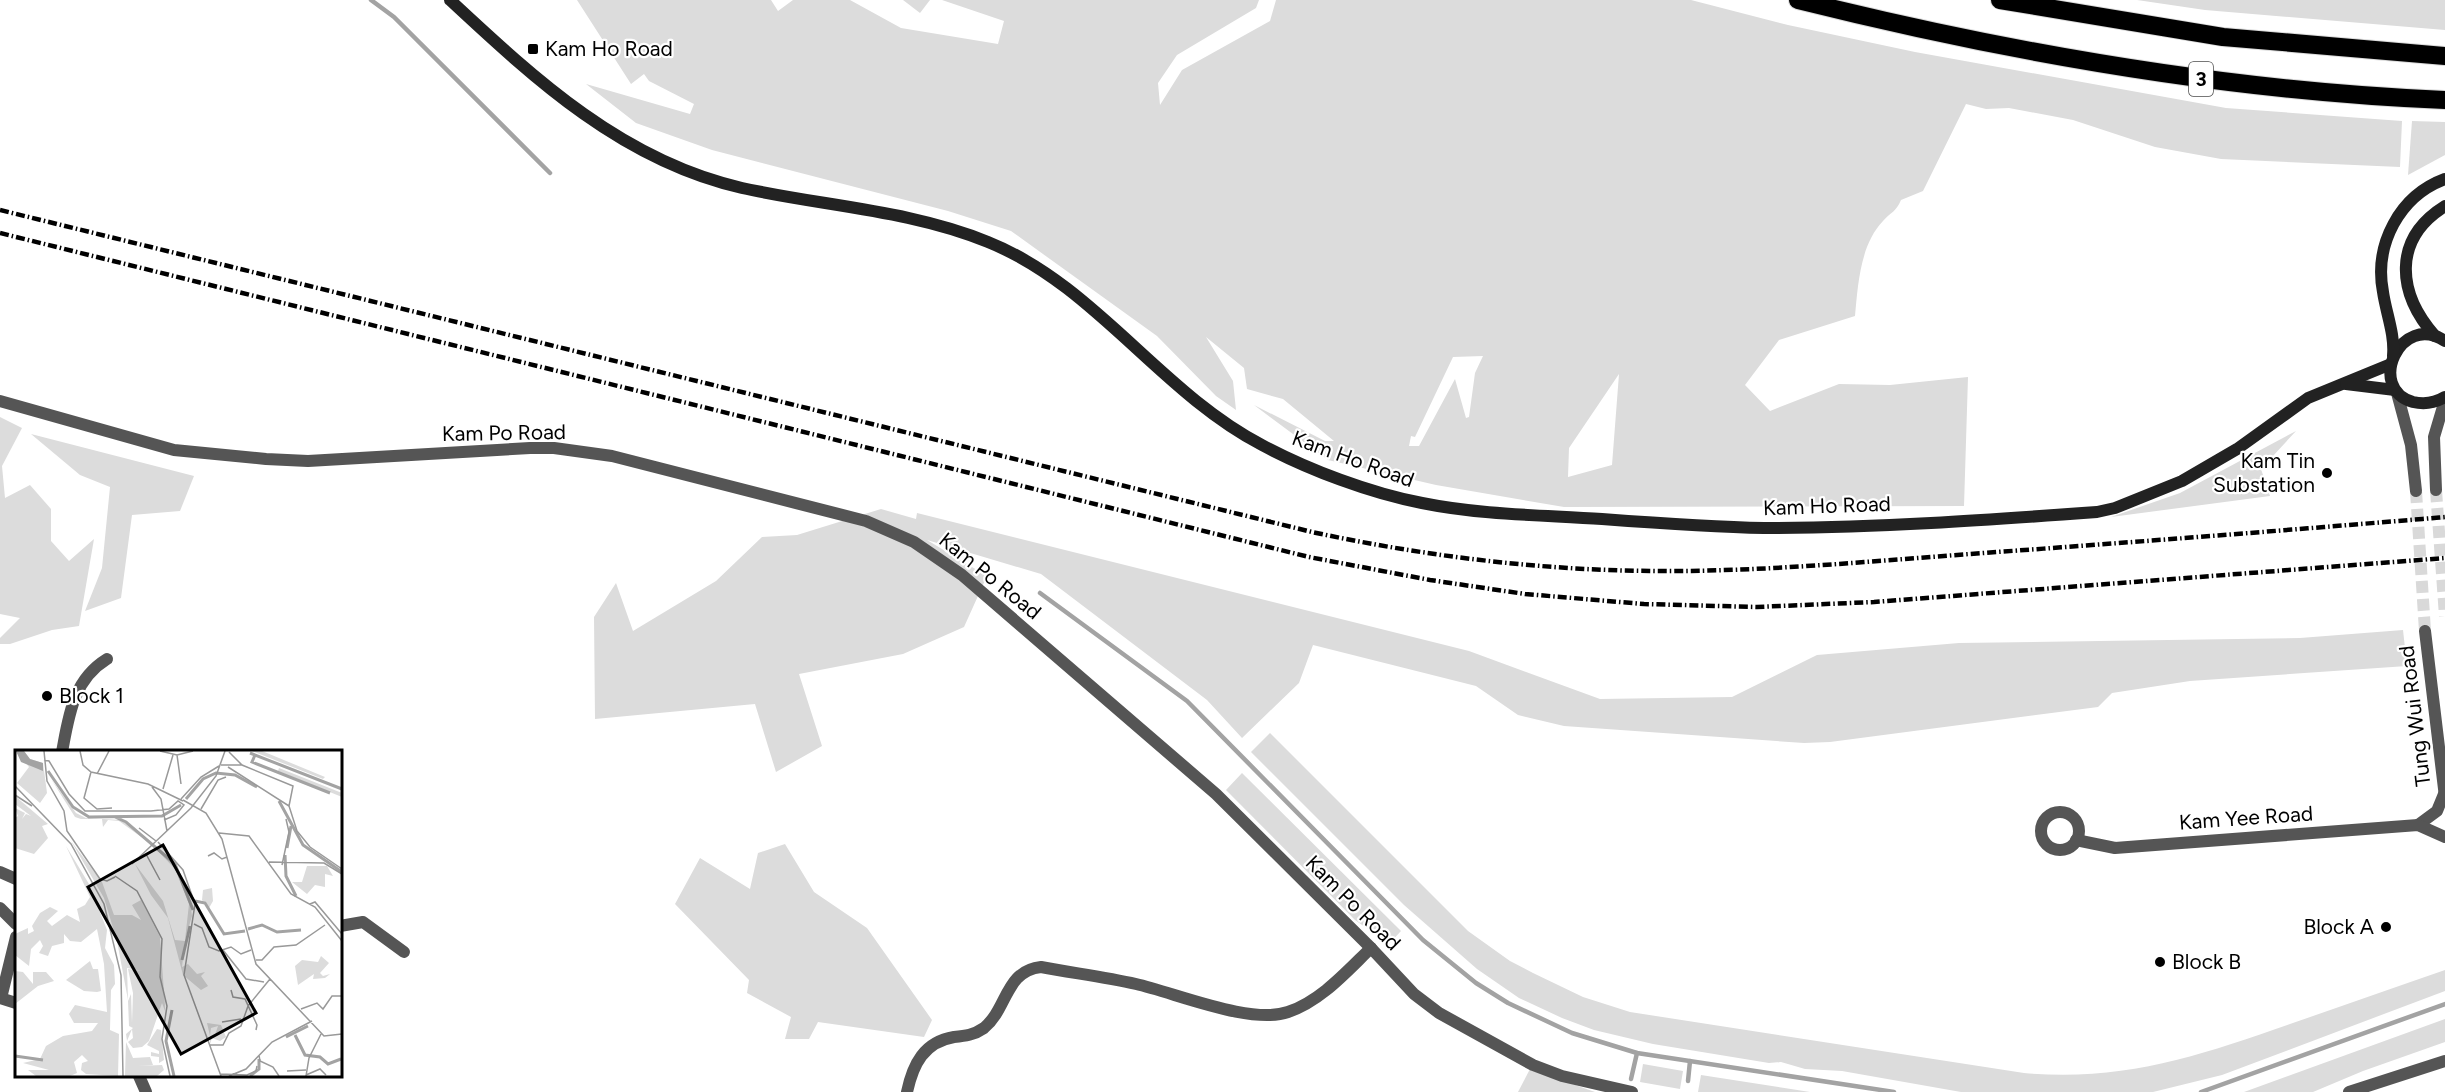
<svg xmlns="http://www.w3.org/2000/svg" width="2445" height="1092" viewBox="0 0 2445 1092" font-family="Figtree,sans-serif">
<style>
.green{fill:#dcdcdc;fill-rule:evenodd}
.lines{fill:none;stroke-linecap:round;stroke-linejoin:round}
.stream{stroke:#a3a3a3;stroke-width:4.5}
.tertiary-tunnel{stroke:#d9d9d9;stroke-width:12;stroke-dasharray:12 6;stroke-linecap:butt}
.motorway-casing{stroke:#dbdbdb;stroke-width:20}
.minor{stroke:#555;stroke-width:12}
.tertiary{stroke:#555;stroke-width:12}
.secondary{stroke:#222;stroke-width:12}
.motorway{stroke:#000;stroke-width:18}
.rail{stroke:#000;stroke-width:4.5;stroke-dasharray:9 3 1.5 3;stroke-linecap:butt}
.poi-dot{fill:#000;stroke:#fff;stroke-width:2}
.labels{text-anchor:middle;stroke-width:4.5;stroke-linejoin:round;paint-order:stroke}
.shield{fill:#fff;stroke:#4c4c4c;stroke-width:1.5}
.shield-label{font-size:20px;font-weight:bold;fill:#000}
.poi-label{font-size:21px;fill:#000;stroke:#fff;text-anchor:start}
.street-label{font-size:21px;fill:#000;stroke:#fff}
.inset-river{fill:none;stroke:#a3a3a3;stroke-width:3}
.inset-road{fill:none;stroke:#999;stroke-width:1.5}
.view{fill:#000;fill-opacity:0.15;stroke:#000;stroke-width:3}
.inset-edge{fill:none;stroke:#000;stroke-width:3}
</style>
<rect width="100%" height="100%" fill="#fff"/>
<g class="green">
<path d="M577 0H771L778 11 793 0H850L901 28 998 44 1004 21 942 0H1259L1256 8 1177 55 1158 83 1160 105 1182 70 1270 21 1276 0H1691L1788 25 1915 52 2226 108 2402 121 2400 167 2221 159 2155 147 2073 120 2009 108 1986 109 1966 104 1923 191 1901 200C1896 212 1891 212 1883 221 1860 245 1858 285 1855 316L1779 340 1745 385 1770 411 1839 384 1890 385 1968 377 1964 506 1564 507 1436 485 1328 460 1254 405 1325 441H1334L1283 399 1247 389 1244 368 1206 337 1233 381 1236 410 1216 396 1157 336 1011 231 948 211 712 150 636 123 586 84 690 114 694 104 649 81 644 74 631 84ZM1483 356 1475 373 1469 417 1466 418 1455 379 1419 446H1409L1411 436 1415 437 1453 357ZM1619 374 1612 465 1568 477 1569 448Z"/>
<path d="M903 0H930L920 13Z"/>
<path d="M2137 0H2445V30L2205 10Z"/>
<path d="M2412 121 2445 122V155L2408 175Z"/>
<path d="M0 417 22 428 2 466 5 498 30 485 51 509V541L69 561 94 539 79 626 52 630 10 644H0V638L20 618 0 614Z"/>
<path d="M2296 431 2261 469 2270 496 2111 517 2180 493Z"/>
<path d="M31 434 194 476 180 511 132 515 121 598 85 611 102 568 110 487 80 475Z"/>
<path d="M881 509 916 519 917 513 1469 651 1600 699 1732 697 1817 655 1959 643 2300 638 2403 630 2407 666 2190 681 2112 693 2098 707 1830 742 1804 743 1564 726 1518 715 1476 686 1313 645 1299 683 1242 738 1207 700 1041 574 927 540 987 576 964 627 903 654 799 674 822 746 776 772 755 704 595 719 594 617 616 583 633 631 716 581 762 537 797 535Z"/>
<path d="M1270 733 1468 931 1510 961 1533 973 1583 997 1630 1012 2024 1073C2122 1082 2199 1056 2290 1024 2342 1006 2393 988 2445 970V991L2222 1075 2153 1092H1961L1842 1071 1805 1069 1781 1062 1769 1063 1653 1044 1594 1030 1562 1018 1519 998 1477 969 1404 905 1251 752Z"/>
<path d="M1242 773 1401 931 1389 944 1355 920 1226 790Z"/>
<path d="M785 844 814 892 867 928 932 1020 924 1037 818 1022 809 1039H785L791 1017 747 993 749 980 675 904 700 858 750 889 758 853Z"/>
<path d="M2445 1019V1042L2363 1071 2313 1092H2244Z"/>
<path d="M1643 1064 1683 1071 1680 1089 1640 1082Z"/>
<path d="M1530 1069 1595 1092H1518Z"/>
<path d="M1701 1075 1810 1092H1698Z"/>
</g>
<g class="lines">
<g class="stream">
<path d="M371 0 394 17 550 173"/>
<path d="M1040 593 1187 701 1423 940 1476 983 1508 1003 1572 1033 1637 1053 1894 1092"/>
<path d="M1631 1079 1637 1053"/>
<path d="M1688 1081 1690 1061"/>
<path d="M2201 1092 2445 1004"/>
</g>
<g class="tertiary-tunnel">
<path d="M2436 490 2445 616"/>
<path d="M2416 491 2425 631"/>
</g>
<defs>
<g id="motorway">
<path d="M1798 0C2010 53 2226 91 2445 100"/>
<path d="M2000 0 2223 37 2445 56"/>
</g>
</defs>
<use href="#motorway" class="motorway-casing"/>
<g class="minor">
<path d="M0 401 174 450 266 459 308 461 530 448H554L612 456 866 521 914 542 962 575 1216 794 1371 948 1414 994 1439 1013 1533 1065 1562 1076 1632 1092"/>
<path d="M62 752C69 715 73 680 107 659"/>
<circle cx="2060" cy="831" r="19"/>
<path d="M2418 825 2437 811 2444 794"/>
<path d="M2076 840 2115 848 2418 825 2445 837"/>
<path d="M0 872 16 879"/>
<path d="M0 908 16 924"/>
<path d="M340 926 363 922 404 952"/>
<path d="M0 998 16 1003"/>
<path d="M1 998 16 937"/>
<path d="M139 1076 146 1092"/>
<path d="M907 1092C913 1064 924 1042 954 1037 965 1036 974 1035 984 1028 1008 1008 1005 971 1041 967 1073 973 1105 977 1136 984 1176 993 1251 1025 1288 1012 1321 1001 1347 971 1371 948"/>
<path d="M2349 1092 2445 1061"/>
</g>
<g class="tertiary">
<path d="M2397 393 2411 445 2416 491"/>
<path d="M2436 490 2434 437 2445 400"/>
<path d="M2425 631 2445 797"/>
</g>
<g class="secondary">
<path d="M450 0C536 80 623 161 742 188 823 206 910 210 988 242 1095 285 1160 392 1262 445 1309 470 1370 493 1422 503 1481 515 1542 515 1602 519 1656 523 1710 527 1764 528 1875 528 1987 520 2097 512L2115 508 2182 481 2237 449 2308 398 2391 364"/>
<path d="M2435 336C2397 293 2392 239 2445 206"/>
<path d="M2445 341C2400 311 2366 389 2413 402 2425 405 2435 403 2445 397"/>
<path d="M2393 356C2395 334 2386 313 2383 292 2374 245 2399 196 2445 179"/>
<path d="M2346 384 2395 390"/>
</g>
<use href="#motorway" class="motorway"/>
<g class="rail">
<path d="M0 210 1312 532C1424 556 1538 570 1652 571 1762 572 1873 561 1983 553 2137 542 2291 530 2445 517"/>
<path d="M0 233 1309 557 1430 580 1525 594 1644 604 1757 607 1874 602 2445 558"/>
</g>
</g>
<g class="poi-dot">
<rect x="527" y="43" width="12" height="12" rx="3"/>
<circle cx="2327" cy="473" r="6"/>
<circle cx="47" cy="696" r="6"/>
<circle cx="2386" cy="927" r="6"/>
<circle cx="2160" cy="962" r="6"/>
</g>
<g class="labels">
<rect class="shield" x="2189" y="62" width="24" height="34" rx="4.5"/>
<g class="shield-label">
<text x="2201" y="86">3</text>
</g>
<g class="poi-label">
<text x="545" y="56">Kam Ho Road</text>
<text x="2315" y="468" text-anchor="end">Kam Tin<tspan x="2315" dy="24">Substation</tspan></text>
<text x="59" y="703">Block 1</text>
<text x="2374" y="934" text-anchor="end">Block A</text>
<text x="2172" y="969">Block B</text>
</g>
<g class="street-label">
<text transform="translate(504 433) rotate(-1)" y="7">Kam Po Road</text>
<text transform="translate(1353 459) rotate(20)" y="7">Kam Ho Road</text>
<text transform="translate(1827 506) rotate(-2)" y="7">Kam Ho Road</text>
<text transform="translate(990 576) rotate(39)" y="7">Kam Po Road</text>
<text transform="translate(2415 716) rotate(-97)" y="7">Tung Wui Road</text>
<text transform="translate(2246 818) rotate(-4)" y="7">Kam Yee Road</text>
<text transform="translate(1353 903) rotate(45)" y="7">Kam Po Road</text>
</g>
</g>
<g transform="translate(15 750)">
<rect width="327" height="327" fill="#fff"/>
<path d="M1 1H9L15 9 28 13 32 43 25 53 2 33 14 17ZM237 1H247L310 27 308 29ZM264 18 327 43V47L263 21ZM36 29 61 63 71 68 106 70 136 94 104 71 93 70 88 77 87 69H66L60 67ZM0 46 33 74 27 76 33 88 19 104 0 98V68L3 66 0 58 10 63 7 69 11 64 16 66 0 54ZM56 91 87 132 99 165H117L126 170 117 155 126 150 145 187 150 256V261L147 253 134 291 127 297 118 298 113 292 118 288 117 279 112 291 111 284 118 278 114 276 113 251 116 244 117 273 118 243 113 219 128 221 112 218 113 250 102 191 89 148ZM51 96 74 134 92 180 90 198 99 215 100 234 96 240 95 280 104 284 103 326 71 324 66 320 67 313 73 311 67 305 59 312 62 323 55 326H21L13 320H34L8 313 25 309 31 296 48 286 77 281 83 273H59L54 264 60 255 92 262 89 214 82 179 66 192 55 191 49 184V193L37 196 33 206 24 203 28 196 25 190 16 199 14 216 0 205V184L13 178V184L19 181 17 176 25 163 35 157 43 161 32 171 37 176 52 165 65 172 62 159 70 155 75 147ZM140 98 161 117 175 151 177 166 170 190 174 154 160 119ZM120 114 148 151 160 190 170 191 167 217 173 214 182 224 190 222 186 226 193 236 186 240 168 225 153 168 136 145ZM292 116H312L318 126 310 124V137L300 135 292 144 277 132H287ZM197 138 198 151 194 158 207 180 187 150 188 140ZM306 206 314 213 305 223 308 226 315 224 310 228 298 229 299 224 283 235 280 216 287 210 303 212ZM75 211 78 219H83L86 241 82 242 69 241 51 230ZM0 221 8 222 18 234V222H31L39 231 23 236 0 254ZM192 273 206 275 211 287 205 291 197 288 195 294V287L200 285 203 276 196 278 195 286ZM142 279 146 280 149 310 144 313V307L136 306V302L144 304V301L132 295ZM111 292 118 308 135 307 138 315 123 316 147 315 149 320 142 326H110Z" fill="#dcdcdc"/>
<path d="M1 1H9L15 9 28 13V21L6 12Z" fill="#a3a3a3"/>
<path class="inset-river" d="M235 3 327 39M240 5 237 12 315 43M33 21 58 57 74 67 147 66 166 55M171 49 188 29 201 23 220 25 242 37M264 51 288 95 327 122M100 67 111 72 160 114 178 160M272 98 276 76M270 105 271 126 281 146M180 151 190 153 209 184 230 181M233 179 247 175 262 182 286 180M167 210 175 176M157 260 151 291 159 326M280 285 290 305 305 307 313 314 326 309M271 287 293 276M0 306 28 310M235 326 244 319V309"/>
<path class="inset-road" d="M29 1 32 31 49 61 52 81 85 129 92 131 100 127M65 1 68 15 76 22 133 34 168 51M145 1 162 5 178 1M214 2 227 15 278 36 274 56 282 81 295 97 327 119M162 5 166 34M29 10 34 11 54 44 70 61H136L154 59 163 51 169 55 161 65 149 70M206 15H227M213 17 274 56M76 22 69 48 82 59 97 58M82 24 94 1M0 36 56 94 89 154 106 225 108 326M137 37 146 49 152 81M148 39 158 5M0 45 17 56M166 49 186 27 204 16M168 50 191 63 207 89 241 214 309 286 327 284M186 59 203 30 211 27M124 78 141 91M204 83 234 86 276 144 300 157 327 191M143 92 168 120 180 154 169 225 206 326M131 104 145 130M193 106 199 103 207 109 212 107M254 112 309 113 327 124M117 114 176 58 201 26 210 1M267 115 274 82 271 69M100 126 122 141 147 189 145 227 152 256 147 289 155 326M295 154 300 152 327 184M179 174 187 178 194 197 204 201 216 197 226 204 236 200M208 200 231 229 249 232M241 210H247L259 197 281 195 310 175M216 240 218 247 230 249 242 275 241 280M286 259 302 253 308 259 317 246H327M207 272 226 269M195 295H208L214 283 226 276 233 256 255 229M244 305 245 311 258 317 264 326M272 321 291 320M205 324 232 325 241 321 242 316M291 325 305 319 311 325M214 326 231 319 257 292 297 271M291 326 294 308 306 284"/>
<path class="view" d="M148 95 241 263 166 304 73 137Z"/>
<rect width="327" height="327" class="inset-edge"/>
</g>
</svg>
